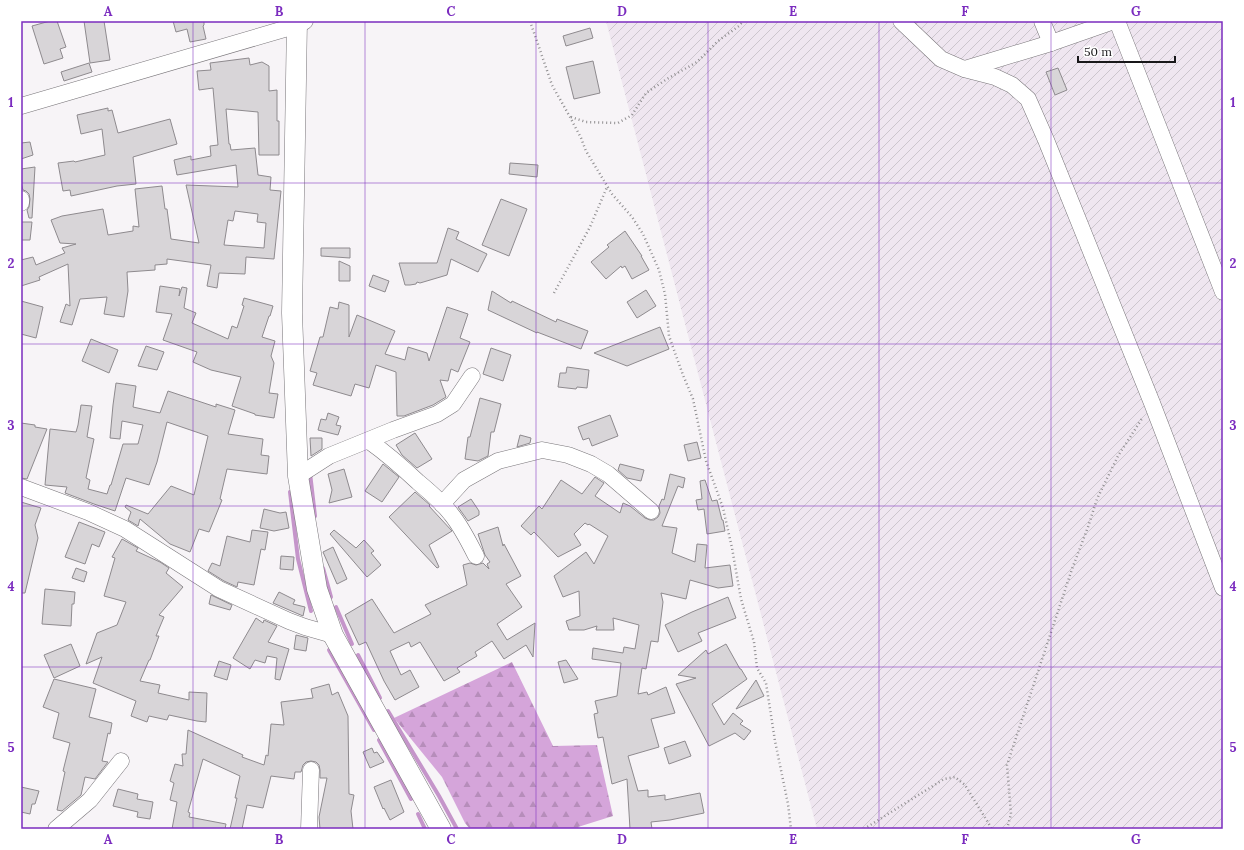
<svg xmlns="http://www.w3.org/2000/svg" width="1244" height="850" viewBox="0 0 1244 850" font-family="Lora,serif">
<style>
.industrial{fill:url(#industrial-furrows)}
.forest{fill:url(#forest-firs)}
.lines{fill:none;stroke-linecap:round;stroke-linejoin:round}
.stream{stroke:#c595ca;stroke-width:4}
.building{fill:#d8d5d8;stroke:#8e8a8e;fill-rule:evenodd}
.minor-casing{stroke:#79767a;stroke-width:17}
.major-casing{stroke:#79767a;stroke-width:21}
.path{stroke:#918f91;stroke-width:2.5;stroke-dasharray:1 3;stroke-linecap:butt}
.minor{stroke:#fff;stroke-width:16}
.major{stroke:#fff;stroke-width:20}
.grid{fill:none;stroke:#7b2cbf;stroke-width:1;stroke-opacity:0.55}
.neatline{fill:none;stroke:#7b2cbf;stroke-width:1.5}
.grid-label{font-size:13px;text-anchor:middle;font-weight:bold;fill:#7b2cbf}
</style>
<defs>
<pattern id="industrial-furrows" width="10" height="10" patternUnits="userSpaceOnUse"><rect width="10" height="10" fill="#efe6f0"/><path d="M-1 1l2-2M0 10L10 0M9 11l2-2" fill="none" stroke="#ccc5cd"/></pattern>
<pattern id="forest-firs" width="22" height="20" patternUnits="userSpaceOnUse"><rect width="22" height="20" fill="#d5a5da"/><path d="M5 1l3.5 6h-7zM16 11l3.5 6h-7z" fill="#b68dba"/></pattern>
</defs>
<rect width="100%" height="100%" fill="#f7f4f7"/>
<path class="industrial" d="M606 21H1223V829H817Z"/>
<path class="forest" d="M512 662 553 746 597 745 613 816 578 827 580 829H470L465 823 442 777 394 718Z"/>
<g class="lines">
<g class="stream">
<path d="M310 473 315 516"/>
<path d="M290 492 298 559 311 611"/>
<path d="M323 568 331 597"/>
<path d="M336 607 352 644"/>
<path d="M329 650 374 730"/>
<path d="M358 655 380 698"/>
<path d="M388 711 439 796 457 829"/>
<path d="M379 740 411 799"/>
<path d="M418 814 425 829"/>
</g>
</g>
<g class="building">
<path d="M50 21H57L66 47 60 49 63 58 44 64 32 26Z"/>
<path d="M84 21H104L110 60 90 63Z"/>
<path d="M173 21H204V25L203 26 206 39 190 42 187 29 176 32Z"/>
<path d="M590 28 593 38 566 46 563 36Z"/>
<path d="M249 58 250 65 262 62 269 66V91L277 90V121H279V155H259L258 112 226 109 229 144H230L231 150 255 148 258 175 271 177 270 190 281 191 274 259 246 257 245 274 219 273 217 288 207 286 211 265 167 259V264L155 265V270L127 272 128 291 124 317 104 314 107 297 80 299 72 325 60 322 66 304 70 306 68 264 39 277 40 280 21 286V260L33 257 36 265 65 253 62 248 76 244 60 243 51 220 62 216 103 209 108 235 133 231V226L139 227 135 189 162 186 165 209H167L171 239 199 243 186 185 238 187 236 165 177 175 174 160 191 156V160L211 156 210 146 218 145 213 88 199 90 197 71 211 70 210 63ZM235 211 258 214 257 222 266 223 264 248 224 245 228 220 233 221Z"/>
<path d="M593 61 600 93 574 99 566 67Z"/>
<path d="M89 63 92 72 64 81 61 72Z"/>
<path d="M1058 68 1067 90 1055 95 1046 72Z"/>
<path d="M108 108V111L112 110 118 133 170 119 177 144 133 157 136 184 117 186 71 196 70 190 63 191 58 163 74 161 75 162 105 155 102 129 81 134 77 115Z"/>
<path d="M30 142 33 155 21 159V143Z"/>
<path d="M510 163 538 165 537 177 509 174Z"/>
<path d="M35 167 32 218H29L27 210 29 207 30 199 29 194 26 191 23 190 21 183V169Z"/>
<path d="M501 199 527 209 509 256 482 245Z"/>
<path d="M21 222H32L30 240H21Z"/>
<path d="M448 228 459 232 456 239 487 254 478 272 451 259 447 275 420 283 417 282 416 284 410 285H405L399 263H437Z"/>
<path d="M625 231 642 256H641L649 270 632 279 625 266 622 268 621 266 606 279 591 262 609 247 607 245Z"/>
<path d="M321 248H350V258L321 256Z"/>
<path d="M339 261 350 266V281H339Z"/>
<path d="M373 275 389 281 385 292 369 286Z"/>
<path d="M160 286 180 289 179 296 182 287 187 288 184 308 196 313 192 323 228 339 232 326 237 328 244 306 242 305 244 298 273 306 270 316H269L262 337 275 341 271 356 274 363 269 393 278 394 274 418 255 415V414L232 406 241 377 211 370 193 362 197 352 163 340 172 314 156 312Z"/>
<path d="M646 290 656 306 637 318 627 302Z"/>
<path d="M492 291 511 303 512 301 556 322 557 319 588 331 581 349 537 332V333L488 310Z"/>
<path d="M21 301 43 307 36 338 21 334Z"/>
<path d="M339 302 349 305V337L357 315 395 331 385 354 405 360 408 347 427 353 429 361 447 307 468 314 460 338 470 342 458 372 451 369 448 381 440 380 446 397 433 405 404 416H397L396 372 376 365 369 388 355 384 351 396 313 385 317 373 310 371 320 337H323L330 307 338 309Z"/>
<path d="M660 327 669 349 627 366 594 353Z"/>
<path d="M91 339 118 350 109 373 82 361Z"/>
<path d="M146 346 164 352 157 370 138 366Z"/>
<path d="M491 348 511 355 503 381 483 374Z"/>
<path d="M567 367 589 370 587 388 577 387 576 389 558 387 560 373H566Z"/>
<path d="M116 383 136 386 133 407 160 413 168 391 216 407V404L235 410 228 434 263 439 261 455 269 456 267 474 227 469 220 499 222 500 209 532 199 529 190 552 170 544 140 519 138 526 128 520 131 512 125 507 126 505 148 514 171 486 194 495 208 436 167 422 157 462 149 485 126 478 115 511 94 504 65 493 67 487 45 485 50 429 76 432 78 425 81 405 92 406 87 437 94 439 86 478 90 480 88 489 107 494 110 485H111L123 444H138L143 425 122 421 120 439 110 438 113 405Z"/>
<path d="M480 398 501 404 494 432H491L488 456 478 461 465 459 468 437H470Z"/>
<path d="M328 413 339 417 336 425 341 426 338 435 318 430 321 419 326 420Z"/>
<path d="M610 415 618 436 592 446 589 438 583 440 578 427Z"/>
<path d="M21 423 35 425V427L47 429 27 479 21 478Z"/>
<path d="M415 433 432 459 417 468 402 455 396 445Z"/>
<path d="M520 435 531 438 530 443 517 447Z"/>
<path d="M310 438H322V449L311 456Z"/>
<path d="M697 442 701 458 688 461 684 445Z"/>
<path d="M383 464 399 477 382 502 365 491Z"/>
<path d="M620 464 644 470 641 481 627 478 618 470Z"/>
<path d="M344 469 352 497 329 503 332 490 328 474Z"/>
<path d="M670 474 685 478 683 488 678 486 662 526 677 528 672 553 695 562 697 544 707 545 705 568 730 565 733 586 718 588 690 580 686 599 661 593 663 602 658 642 651 641 646 669 642 668 638 694 647 692 648 695 666 687 675 713 651 719 659 747 628 756 638 791 648 790V797L665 795V800L700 793 704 813 670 820 651 822 652 829H630L627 779 612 784 610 774 603 737 598 738 594 714 598 713 595 701 617 696 621 663 592 659 593 648 623 653 624 647 635 649 639 625 613 618 614 630H596L597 626 584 630H569L566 621 580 616 579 591 563 597 554 576 586 552 594 564 608 536 589 524 588 525 585 523 574 534 581 545 558 557 534 532 531 535 521 526 539 506 542 509 561 480 582 494 595 477 604 483 595 496 620 513 623 503 630 506 645 518 650 520H654L658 517 660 513 659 506 662 499 664 500Z"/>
<path d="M705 480 712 501 717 500 722 520H723L725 531 707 534 704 509 698 510 696 500 702 499 700 481Z"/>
<path d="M415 492 430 505 429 506 452 531 429 545 439 567 437 568 389 517Z"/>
<path d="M471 499 479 511V515L468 521 458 507Z"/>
<path d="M21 502 41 508 35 525 38 538 25 593H21Z"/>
<path d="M264 509 280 513 286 512 289 528 274 531 260 528Z"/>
<path d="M79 522 105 532 99 547 92 544 85 564 65 557Z"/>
<path d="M498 527 503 546 504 544 521 576 506 584 522 607 497 624 507 640 535 623 533 657 526 645 504 659 492 641 475 652 477 656 457 668 460 672 444 681 420 642 411 647 409 642 390 651 401 675 410 670 419 687 395 700 384 681 366 642 359 645 345 615 372 599 394 633 431 614 425 605 467 585 463 565 470 563 476 565 483 563 489 569 487 564 490 562 485 555 478 534Z"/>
<path d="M252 530 268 532 265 550 261 549 254 585 238 582 237 587 224 581 208 571 212 563 220 566 227 536 250 542Z"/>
<path d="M334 530 356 548 364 540 374 551 371 553 381 565 367 577 330 534Z"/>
<path d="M122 539 138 548 136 551 160 562 169 568 166 573 183 587 159 615 164 617 156 636H159L150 660H149L140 681 160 685 158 693 189 700V692L207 693 206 722 197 721 169 715 167 720 149 716 147 722 131 716 136 701 93 683 102 657 86 664 97 633 117 625 126 602 104 596 115 558 112 557Z"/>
<path d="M333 547 347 579 337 584 323 552Z"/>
<path d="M281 556 294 557 293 570 280 569Z"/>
<path d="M76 568 87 572 84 582 72 578Z"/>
<path d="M45 589 75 592 74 604H72L71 626 42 624Z"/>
<path d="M279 592 295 600 293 604 305 607 303 616 273 603Z"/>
<path d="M211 595 232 605 230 610 209 604Z"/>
<path d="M728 597 736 618 698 633 702 641 678 652 665 625 692 612Z"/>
<path d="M256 618 263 623 264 620 277 626 268 642 289 649 280 680 275 679 277 658 267 656 265 663 255 660 250 669 233 658Z"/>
<path d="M296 635 308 638 306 651 294 649Z"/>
<path d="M71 644 80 666 54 678 44 655Z"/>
<path d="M726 644 740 669H741L747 679 712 704 724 725 733 713 743 721 740 724 751 731 744 740 735 733 709 746 676 684 696 678 678 675 706 650 708 654Z"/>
<path d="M566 660 578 679 564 683 558 662Z"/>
<path d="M219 661 231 665 227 680 214 676Z"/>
<path d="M54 679 96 689 89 717 112 723 110 734 108 733 102 761 108 762 95 779 85 777 81 795 62 811 57 810 65 772 63 771 70 743 53 738 59 713 43 707Z"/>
<path d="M756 680 764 696 736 709Z"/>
<path d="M329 684 332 695 338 692 348 716 349 794 354 795 351 811 353 829H320L319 817 327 778H320V770L319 765 316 762 311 761 306 762 303 765 301 772H295L294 779 271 776 263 808 247 805 242 829H230L237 798H235L240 776 203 759 188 812 190 813 189 817 226 824 225 829H172L177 802 170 800 174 783 170 781 175 764 183 766 182 754H186L188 730 243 755 242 757 264 765 266 755 268 756 271 724 284 725 281 702 313 698 311 689Z"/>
<path d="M685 741 691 756 669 764 664 748Z"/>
<path d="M372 748 374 753 377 752 384 762 370 768 363 752Z"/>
<path d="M391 780 404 812 390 820 384 808 383 809 374 787Z"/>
<path d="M21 787 39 791 35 804H32L30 814 21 812Z"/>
<path d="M118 789 138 794 137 799 153 802 150 819 137 817 138 812 113 806Z"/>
</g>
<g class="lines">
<defs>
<g id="minor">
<path d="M901 21 941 59 964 69 995 77 1012 85 1028 99 1046 140 1152 403 1223 588"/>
<path d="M1042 21 1051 43"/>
<path d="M1117 21 1223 292"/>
<path d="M965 69 1051 43 1114 21"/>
<path d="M21 106 298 25 305 21"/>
<path d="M21 199V203"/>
<path d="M369 441C386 453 402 467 418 482 430 492 442 502 451 514 461 526 469 542 476 556"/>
<path d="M298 476 329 456 393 430 437 414 453 404 472 376"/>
<path d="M21 487 88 512 125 529 219 589 289 621 305 627 333 635"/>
<path d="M442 504 464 480 498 461 542 450 568 455 591 464 608 474 651 511"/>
<path d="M56 829 90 800 121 761"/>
<path d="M309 829 311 770"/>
</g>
<path id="major" d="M297 21 292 313 298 476 317 589 333 635 441 829"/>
</defs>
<use href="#minor" class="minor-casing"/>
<use href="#major" class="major-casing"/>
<g class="path">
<path d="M530 21 552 85 570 117 581 138 586 151 612 194 632 217 643 234 659 270 665 294 669 336 683 375 693 399 706 461 723 508 732 548 741 599 754 642 757 668 766 683 775 741 788 804 791 829"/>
<path d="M571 117 586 122 618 123 632 115 646 93 667 79 697 62 718 41 739 26 743 21"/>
<path d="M554 293 590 227 607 187"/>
<path d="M864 829 944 779 955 777 965 785 992 829"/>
<path d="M1007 829 1011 814 1007 765 1072 569 1088 527 1097 499 1118 456 1143 417"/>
</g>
<use href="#minor" class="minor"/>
<use href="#major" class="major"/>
</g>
<path class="grid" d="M193 21V829M365 21V829M536 21V829M708 21V829M879 21V829M1051 21V829M21 183H1223M21 344H1223M21 506H1223M21 667H1223"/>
<rect width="1244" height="850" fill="none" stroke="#ffffff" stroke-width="44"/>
<path d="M1078 56v6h97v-6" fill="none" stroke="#181719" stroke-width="2"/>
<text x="1084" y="56" font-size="12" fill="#181719" stroke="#ffffff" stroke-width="3" paint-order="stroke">50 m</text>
<rect x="22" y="22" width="1200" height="806" class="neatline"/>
<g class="grid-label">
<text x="108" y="16">A</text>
<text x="279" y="16">B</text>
<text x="451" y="16">C</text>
<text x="622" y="16">D</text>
<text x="793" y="16">E</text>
<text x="965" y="16">F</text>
<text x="1136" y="16">G</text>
<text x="11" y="107">1</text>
<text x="1233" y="107">1</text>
<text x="11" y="268">2</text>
<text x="1233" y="268">2</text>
<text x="11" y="430">3</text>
<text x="1233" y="430">3</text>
<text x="11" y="591">4</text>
<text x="1233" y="591">4</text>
<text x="11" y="752">5</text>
<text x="1233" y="752">5</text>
<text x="108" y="844">A</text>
<text x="279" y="844">B</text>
<text x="451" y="844">C</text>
<text x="622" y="844">D</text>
<text x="793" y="844">E</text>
<text x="965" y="844">F</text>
<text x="1136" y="844">G</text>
</g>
</svg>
